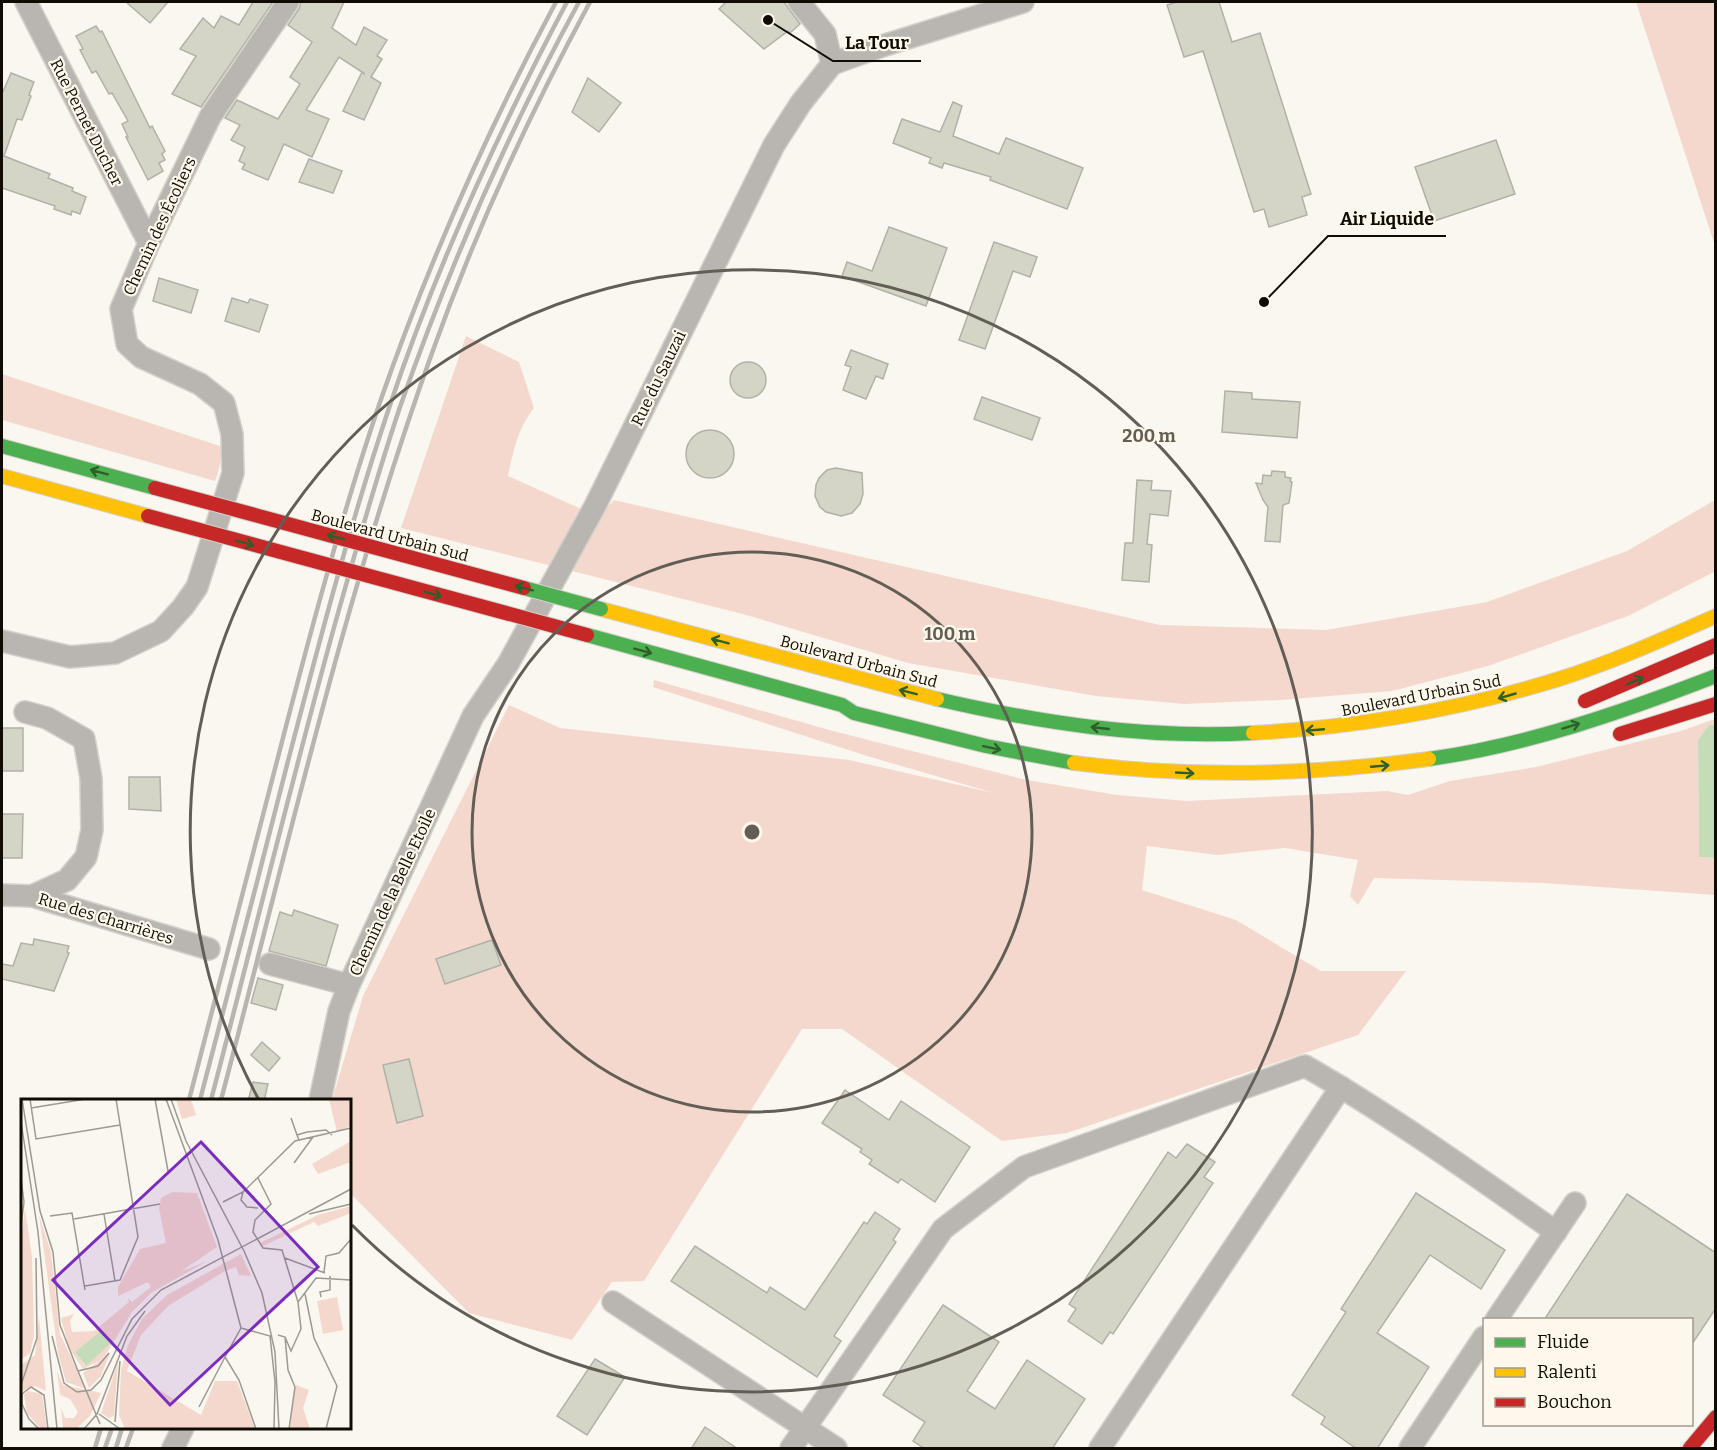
<svg xmlns="http://www.w3.org/2000/svg" width="1717" height="1450" viewBox="0 0 1717 1450" font-family="Bitter,serif">
<style>
.green{fill:#f4d8cd}
.water{fill:#c5dcb9}
.building{fill:#d5d5c7;stroke:#b1b1a8;stroke-width:1.5}
.lines{fill:none;stroke-linecap:round;stroke-linejoin:round}
.street-casing{stroke:#d4d1cb;stroke-width:24}
.fast-casing{stroke:#d4d1cb;stroke-width:16}
.slow-casing{stroke:#d4d1cb;stroke-width:16}
.jam-casing{stroke:#d4d1cb;stroke-width:16}
.street{stroke:#b9b5b1;stroke-width:21}
.fast{stroke:#4caf50;stroke-width:14}
.slow{stroke:#ffc107;stroke-width:14}
.jam{stroke:#c62828;stroke-width:14}
.rail{stroke:#b8b4af;stroke-width:4.5}
.fast-bridge-casing{stroke:#d4d1cb;stroke-width:16;stroke-linecap:butt}
.jam-bridge-casing{stroke:#d4d1cb;stroke-width:16;stroke-linecap:butt}
.fast-bridge{stroke:#4caf50;stroke-width:14}
.jam-bridge{stroke:#c62828;stroke-width:14}
.oneway{stroke:#2e5e2a}
.ring{fill:none;stroke:#625e56;stroke-width:3}
.labels{text-anchor:middle;stroke-width:4.5;stroke-linejoin:round;paint-order:stroke}
.street-label{font-size:16px;fill:#100c03;stroke:#fef8ec}
.inset-road{fill:none;stroke:#9c9991;stroke-width:1.5}
.view{fill:#7b2cbf;fill-opacity:0.15;stroke:#7b2cbf;stroke-width:3}
.inset-edge{fill:none;stroke:#100c03;stroke-width:3}
.centre{fill:#625e56;stroke:#fef8ec;stroke-width:3}
.ring-label{font-size:18px;text-anchor:middle;font-weight:bold;fill:#625e56;stroke:#fef8ec;stroke-width:4.5;stroke-linejoin:round;paint-order:stroke}
.leader{fill:none;stroke:#100c03;stroke-width:2}
.callout-dot{fill:#100c03;stroke:#fef8ec;stroke-width:2}
.callout-label{font-size:18px;text-anchor:middle;font-weight:bold;fill:#100c03;stroke:#fef8ec;stroke-width:4.5;stroke-linejoin:round;paint-order:stroke}
</style>
<rect width="100%" height="100%" fill="#faf7f0"/>
<g class="green">
<path d="M1636 2H1715V246Z"/>
<path d="M466 336 519 362 534 408C518 428 513 451 508 476L599 517 614 500 1160 625 1326 630 1487 602 1627 551 1715 500 1716 571 1628 616 1488 666 1392 691 1280 700 1184 704 1096 696 908 663 743 614 401 528Z"/>
<path d="M2 374 220 446C223 457 219 470 215 481L2 420Z"/>
<path d="M654 680 829 730 1027 780 1117 795 1187 801 1387 791 1408 795 1450 781 1536 767 1681 731 1715 719V725H1709L1698 740 1699 857 1715 858V895L1543 883 1374 878 1358 905 1350 896 1358 860 1285 848 1217 855 1147 846 1142 890 1236 920 1321 971H1406L1358 1035 1067 1133 1002 1141 842 1029H802L644 1281 612 1282 572 1340 469 1313 350 1193V1100H332L363 996 509 705 560 728 849 760 994 793 867 756 653 687Z"/>
</g>
<path class="water" d="M1709 725H1715V858L1699 857 1698 740Z"/>
<g class="building">
<path d="M126 2H168L150 23Z"/>
<path d="M253 2H273L201 107 172 94 196 56 180 49 203 18 214 28 221 16 239 25Z"/>
<path d="M301 2H344L332 28 356 45 364 27 387 40 377 56 382 59 371 77 381 83 364 120 343 111 362 72 365 74 339 57 306 110 329 119 312 157 284 144 268 180 242 169 245 164 239 161 245 147 231 140 240 125 225 118 237 100 278 119 300 84 290 77 312 42 288 25 299 9Z"/>
<path d="M726 2H784L800 24 790 33 788 31 764 49 719 9Z"/>
<path d="M1177 2H1219L1232 42 1260 33 1311 194 1302 197 1307 215 1269 227 1264 209 1254 212 1203 51 1184 57 1167 5Z"/>
<path d="M96 26 100 32 102 31 150 128 152 126 165 151 162 154 165 160 159 163 163 171 148 180 126 137H128L122 124 128 121 112 93 109 94 96 71 92 73 80 50 83 49 76 36Z"/>
<path d="M11 73 34 82 29 95 31 96 22 120 17 119 4 156 50 174 48 178 73 188 72 191 86 197 80 214 72 211 71 215 54 209 55 206 2 188V94Z"/>
<path d="M588 78 621 103 599 132 572 112Z"/>
<path d="M953 102 962 106 953 136 999 154 1006 138 1083 168 1067 209 990 180 991 177 944 163 942 168 929 163 931 158 893 143 902 119 940 132Z"/>
<path d="M1496 140 1515 194 1434 221 1415 167Z"/>
<path d="M309 159 342 171 333 193 299 182Z"/>
<path d="M889 227 947 248 926 306 842 276 847 262 872 271Z"/>
<path d="M994 242 1037 257 1030 277 1013 271 985 349 959 340Z"/>
<path d="M159 278 198 290 191 313 153 301Z"/>
<path d="M232 298 248 303 250 299 268 305 259 332 225 321Z"/>
<path d="M851 350 888 364 883 379 876 376 866 399 843 390 851 367 845 365Z"/>
<circle cx="748" cy="380" r="18"/>
<path d="M1225 391 1252 393V399L1300 402 1297 438 1222 432Z"/>
<path d="M982 397 1040 418 1032 440 974 419Z"/>
<circle cx="710" cy="454" r="24"/>
<path d="M836 468 862 473 863 494 860 504 852 513 841 516 826 512 820 507 815 496 816 485 819 478 827 470Z"/>
<path d="M1272 471 1285 472V477L1291 478 1290 481 1292 482 1289 503 1283 505 1280 542 1265 541 1268 507 1263 500 1256 483 1262 484 1263 475 1271 476Z"/>
<path d="M1137 480 1152 481 1151 490 1171 491 1168 516 1150 514 1147 544 1152 545 1149 582 1122 580 1125 543H1133Z"/>
<rect x="2" y="728" width="21" height="43"/>
<path d="M129 777H160L161 811 129 809Z"/>
<path d="M2 814H23L22 858H2Z"/>
<path d="M294 910 338 925 326 966 269 951 280 912 292 916Z"/>
<path d="M34 939 69 946 67 952 69 953 54 991 2 979V964L13 966 21 943 33 945Z"/>
<path d="M492 940 501 965 445 984 436 959Z"/>
<path d="M258 978 283 985 276 1010 251 1003Z"/>
<path d="M262 1042 280 1058 269 1071 251 1055Z"/>
<path d="M409 1059 423 1116 397 1123 383 1065Z"/>
<path d="M253 1082 268 1084 264 1101H248Z"/>
<path d="M845 1090 889 1120 901 1101 970 1147 935 1202 901 1179 898 1183 869 1164 872 1160 860 1152 862 1149 822 1123Z"/>
<path d="M1187 1144 1215 1162 1204 1177 1213 1183 1113 1334 1110 1332 1102 1344 1068 1321 1076 1309 1069 1304 1168 1152 1176 1158Z"/>
<path d="M1416 1193 1505 1250 1481 1289 1430 1255 1377 1333 1429 1367 1377 1449H1357L1321 1424 1325 1417 1292 1395 1346 1312 1341 1309Z"/>
<path d="M1627 1194 1716 1253V1308L1692 1344V1320H1544Z"/>
<path d="M875 1212 900 1229 893 1240 896 1242 834 1336 841 1341 817 1377 671 1281 695 1246 767 1293 770 1287 805 1310 864 1222 867 1224Z"/>
<path d="M943 1305 999 1342 967 1391 995 1409 1027 1360 1085 1399 1052 1449H925L913 1441 925 1422 883 1395Z"/>
<path d="M595 1359 625 1377 587 1435 557 1416Z"/>
<path d="M705 1427 738 1449H691Z"/>
</g>
<g class="lines">
<defs>
<g id="street">
<path d="M26 2 149 243"/>
<path d="M799 2 825 34 832 64"/>
<path d="M832 64 882 46 1023 2"/>
<path d="M2 641 70 657 115 653 161 631 183 607 197 587 233 473 232 434 224 403 200 384 141 357 127 344 121 309 149 243 210 117 288 2"/>
<path d="M25 712 47 718 84 739 91 778 92 830 86 857 67 880 32 896"/>
<path d="M2 895 32 896 209 949"/>
<path d="M270 964 349 985"/>
<path d="M320 1100 339 1011 349 985 473 716 508 664 595 506 774 145 801 103 832 64"/>
<path d="M613 1302 836 1448"/>
<path d="M1496 1320 1575 1203"/>
<path d="M173 1448 183 1428"/>
<path d="M791 1448 943 1229 1024 1167 1305 1066C1392 1116 1473 1174 1556 1232"/>
<path d="M1100 1448 1341 1087"/>
<path d="M1410 1448 1484 1337"/>
</g>
<g id="fast">
<path d="M2 446 155 488"/>
<path d="M587 635 842 705 854 713 986 746 1074 763"/>
<path d="M937 699C1040 723 1146 739 1253 733"/>
<path d="M1429 759C1528 745 1623 712 1716 676"/>
</g>
<g id="slow">
<path d="M2 476 148 516"/>
<path d="M601 609 937 699"/>
<path d="M1253 733C1357 727 1459 710 1559 679 1613 662 1664 639 1716 616"/>
<path d="M1074 763C1192 778 1312 775 1429 759"/>
</g>
<g id="jam">
<path d="M1585 701 1716 645"/>
<path d="M1620 734 1716 704"/>
<path d="M1690 1448 1716 1417"/>
</g>
</defs>
<use href="#street" class="street-casing"/>
<use href="#fast" class="fast-casing"/>
<use href="#slow" class="slow-casing"/>
<use href="#jam" class="jam-casing"/>
<use href="#street" class="street"/>
<use href="#fast" class="fast"/>
<use href="#slow" class="slow"/>
<use href="#jam" class="jam"/>
<g class="rail">
<path d="M189 1100C219 987 248 874 277 761 308 641 340 520 380 402 428 264 487 131 556 2"/>
<path d="M200 1100C230 988 259 874 288 761 319 643 350 524 389 408 436 267 498 132 567 2"/>
<path d="M211 1100C252 944 290 787 333 631 354 556 375 481 400 407 449 267 508 132 579 2"/>
<path d="M221 1100C287 850 344 597 432 353 475 232 529 115 590 2"/>
<path d="M95 1448 101 1428"/>
<path d="M105 1448 112 1428"/>
<path d="M116 1448 122 1428"/>
<path d="M126 1448 133 1428"/>
</g>
<defs>
<path id="fast-bridge" d="M524 588 601 609"/>
<g id="jam-bridge">
<path d="M155 488 524 588"/>
<path d="M148 516 587 635"/>
</g>
</defs>
<use href="#fast-bridge" class="fast-bridge-casing"/>
<use href="#jam-bridge" class="jam-bridge-casing"/>
<use href="#fast-bridge" class="fast-bridge"/>
<use href="#jam-bridge" class="jam-bridge"/>
</g>
<defs><path id="oneway-shaft" d="M-6 0H5M1.5-3L5.5 0L1.5 3" fill="none" stroke-width="1.6" stroke-linecap="round" stroke-linejoin="round" transform="scale(1.5)"/></defs>
<g class="oneway">
<use href="#oneway-shaft" transform="translate(99 472) rotate(-165)"/>
<use href="#oneway-shaft" transform="translate(336 537) rotate(-165)"/>
<use href="#oneway-shaft" transform="translate(245 543) rotate(15)"/>
<use href="#oneway-shaft" transform="translate(524 588) rotate(-165)"/>
<use href="#oneway-shaft" transform="translate(433 594) rotate(15)"/>
<use href="#oneway-shaft" transform="translate(720 641) rotate(-165)"/>
<use href="#oneway-shaft" transform="translate(643 651) rotate(15)"/>
<use href="#oneway-shaft" transform="translate(1635 681) rotate(-23)"/>
<use href="#oneway-shaft" transform="translate(908 692) rotate(-166)"/>
<use href="#oneway-shaft" transform="translate(1507 696) rotate(164)"/>
<use href="#oneway-shaft" transform="translate(1571 726) rotate(-17)"/>
<use href="#oneway-shaft" transform="translate(1100 728) rotate(-174)"/>
<use href="#oneway-shaft" transform="translate(1315 730) rotate(175)"/>
<use href="#oneway-shaft" transform="translate(992 748) rotate(12)"/>
<use href="#oneway-shaft" transform="translate(1380 766) rotate(-5)"/>
<use href="#oneway-shaft" transform="translate(1185 773) rotate(3)"/>
</g>
<g class="ring">
<circle cx="752" cy="832" r="280"/>
<path d="M259 1100A561 561 0 1 1 352 1225"/>
</g>
<g class="labels">
<g class="street-label">
<text transform="translate(87 122) rotate(63)" y="6">Rue Pernet Ducher</text>
<text transform="translate(159 226) rotate(-65)" y="6">Chemin des Écoliers</text>
<text transform="translate(658 378) rotate(-64)" y="6">Rue du Sauzai</text>
<text transform="translate(390 535) rotate(15)" y="6">Boulevard Urbain Sud</text>
<text transform="translate(859 661) rotate(15)" y="6">Boulevard Urbain Sud</text>
<text transform="translate(1421 695) rotate(-11)" y="6">Boulevard Urbain Sud</text>
<text transform="translate(392 892) rotate(-65)" y="6">Chemin de la Belle Etoile</text>
<text transform="translate(106 918) rotate(17)" y="6">Rue des Charrières</text>
</g>
</g>
<g transform="translate(21 1099)">
<rect width="330" height="330" fill="#faf7f0"/>
<path d="M155 0H170L175 16 161 20ZM308 0H330V26L322 31 316 33ZM330 42V63L297 75 291 65ZM151 93 176 94 196 148 159 173 186 162 130 194 111 213 82 260 62 270 48 249 40 219 53 215 49 222 51 233 73 232 108 203 107 199 111 203 130 188 127 183 97 197V188L119 150 145 144 138 109 140 99ZM81 231 91 243 64 267 55 253ZM330 107V114L297 127 293 123 242 147 239 144 297 116ZM4 109 11 158 13 236 9 254 0 261V141ZM18 116 30 153 39 235 65 290 45 283 37 254ZM220 155 230 177 218 176 215 168 204 172 147 207 120 236 106 272 180 316 194 282H216L234 330H104L98 316 100 271 107 246 121 220 146 196ZM316 198 322 231 302 235 296 202ZM18 218 25 292 14 287 0 293V266L14 256ZM89 254 80 277 68 289 62 274ZM97 263 93 317 88 319 80 314ZM36 272 42 286 80 294 69 317 55 330H42L40 308 44 319H53L57 313 49 300 39 296ZM275 286 288 291 282 309 289 330H268ZM7 292 21 295 26 330 18 328 6 314 3 296Z" fill="#f4d8cd" fill-rule="evenodd"/>
<path d="M81 231 91 243 65 267 54 253Z" fill="#c5dcb9"/>
<path class="inset-road" d="M1 0 19 112 32 153 39 226 57 272M9 0 15 40 99 26M134 0 147 72M145 0 197 141 220 229M150 0 165 42 223 152 241 194 254 253 258 330M10 9 65 0M270 19 276 36M0 23 17 133 36 330M278 41 276 36 286 33 305 31 311 36M273 64 292 38M237 79 250 105 234 121 232 133 242 149 261 151 277 203M0 80 3 103 0 127M222 93 220 101 226 108 237 109M202 103 222 93 274 42 330 29M83 115 94 182M288 115 330 105M29 117 51 114 64 191M53 120 139 105M264 159 304 174M303 173 305 157 318 154 330 140M64 187 99 181 117 138 95 0M284 195 293 239 316 287 305 330M300 198 299 193 309 191V177M220 229 249 237 254 283 253 330M220 229 204 258 218 281 235 330M257 236 264 238 270 252 280 230 277 203 295 179 330 181M31 237 43 284 56 293 70 291 80 281 111 220 140 191 330 90M264 238 267 271 274 288 268 330M57 272 79 325M57 272 77 267 88 254M0 286 16 239 15 159M178 308 204 258M78 315 99 330M94 323 99 262M18 330 8 320 1 305V295L10 288 23 296 27 330M63 330 76 315 106 237 124 212"/>
<path class="view" d="M180 43 297 168 149 306 32 181Z"/>
<rect width="330" height="330" class="inset-edge"/>
</g>
<circle cx="752" cy="832" r="9" class="centre"/>
<g class="ring-label">
<text x="1149" y="442">200 m</text>
<text x="950" y="640">100 m</text>
</g>
<path class="leader" d="M768 20L833 61H921M1264 302L1328 236H1446"/>
<g class="callout-dot">
<circle cx="768" cy="20" r="6"/>
<circle cx="1264" cy="302" r="6"/>
</g>
<g class="callout-label">
<text x="877" y="49">La Tour</text>
<text x="1387" y="225">Air Liquide</text>
</g>
<rect width="1717" height="1450" fill="none" stroke="#100c03" stroke-width="6"/>
<rect x="1483" y="1318" width="210" height="108" fill="#fef8ec" stroke="#9f9a8f" stroke-width="1.5"/>
<rect x="1495" y="1338" width="30" height="9" fill="#4caf50" stroke="#9f9a8f" stroke-width="1.5"/>
<text x="1537" y="1348" font-size="18" fill="#100c03">Fluide</text>
<rect x="1495" y="1368" width="30" height="9" fill="#ffc107" stroke="#9f9a8f" stroke-width="1.5"/>
<text x="1537" y="1378" font-size="18" fill="#100c03">Ralenti</text>
<rect x="1495" y="1398" width="30" height="9" fill="#c62828" stroke="#9f9a8f" stroke-width="1.5"/>
<text x="1537" y="1408" font-size="18" fill="#100c03">Bouchon</text>
</svg>
